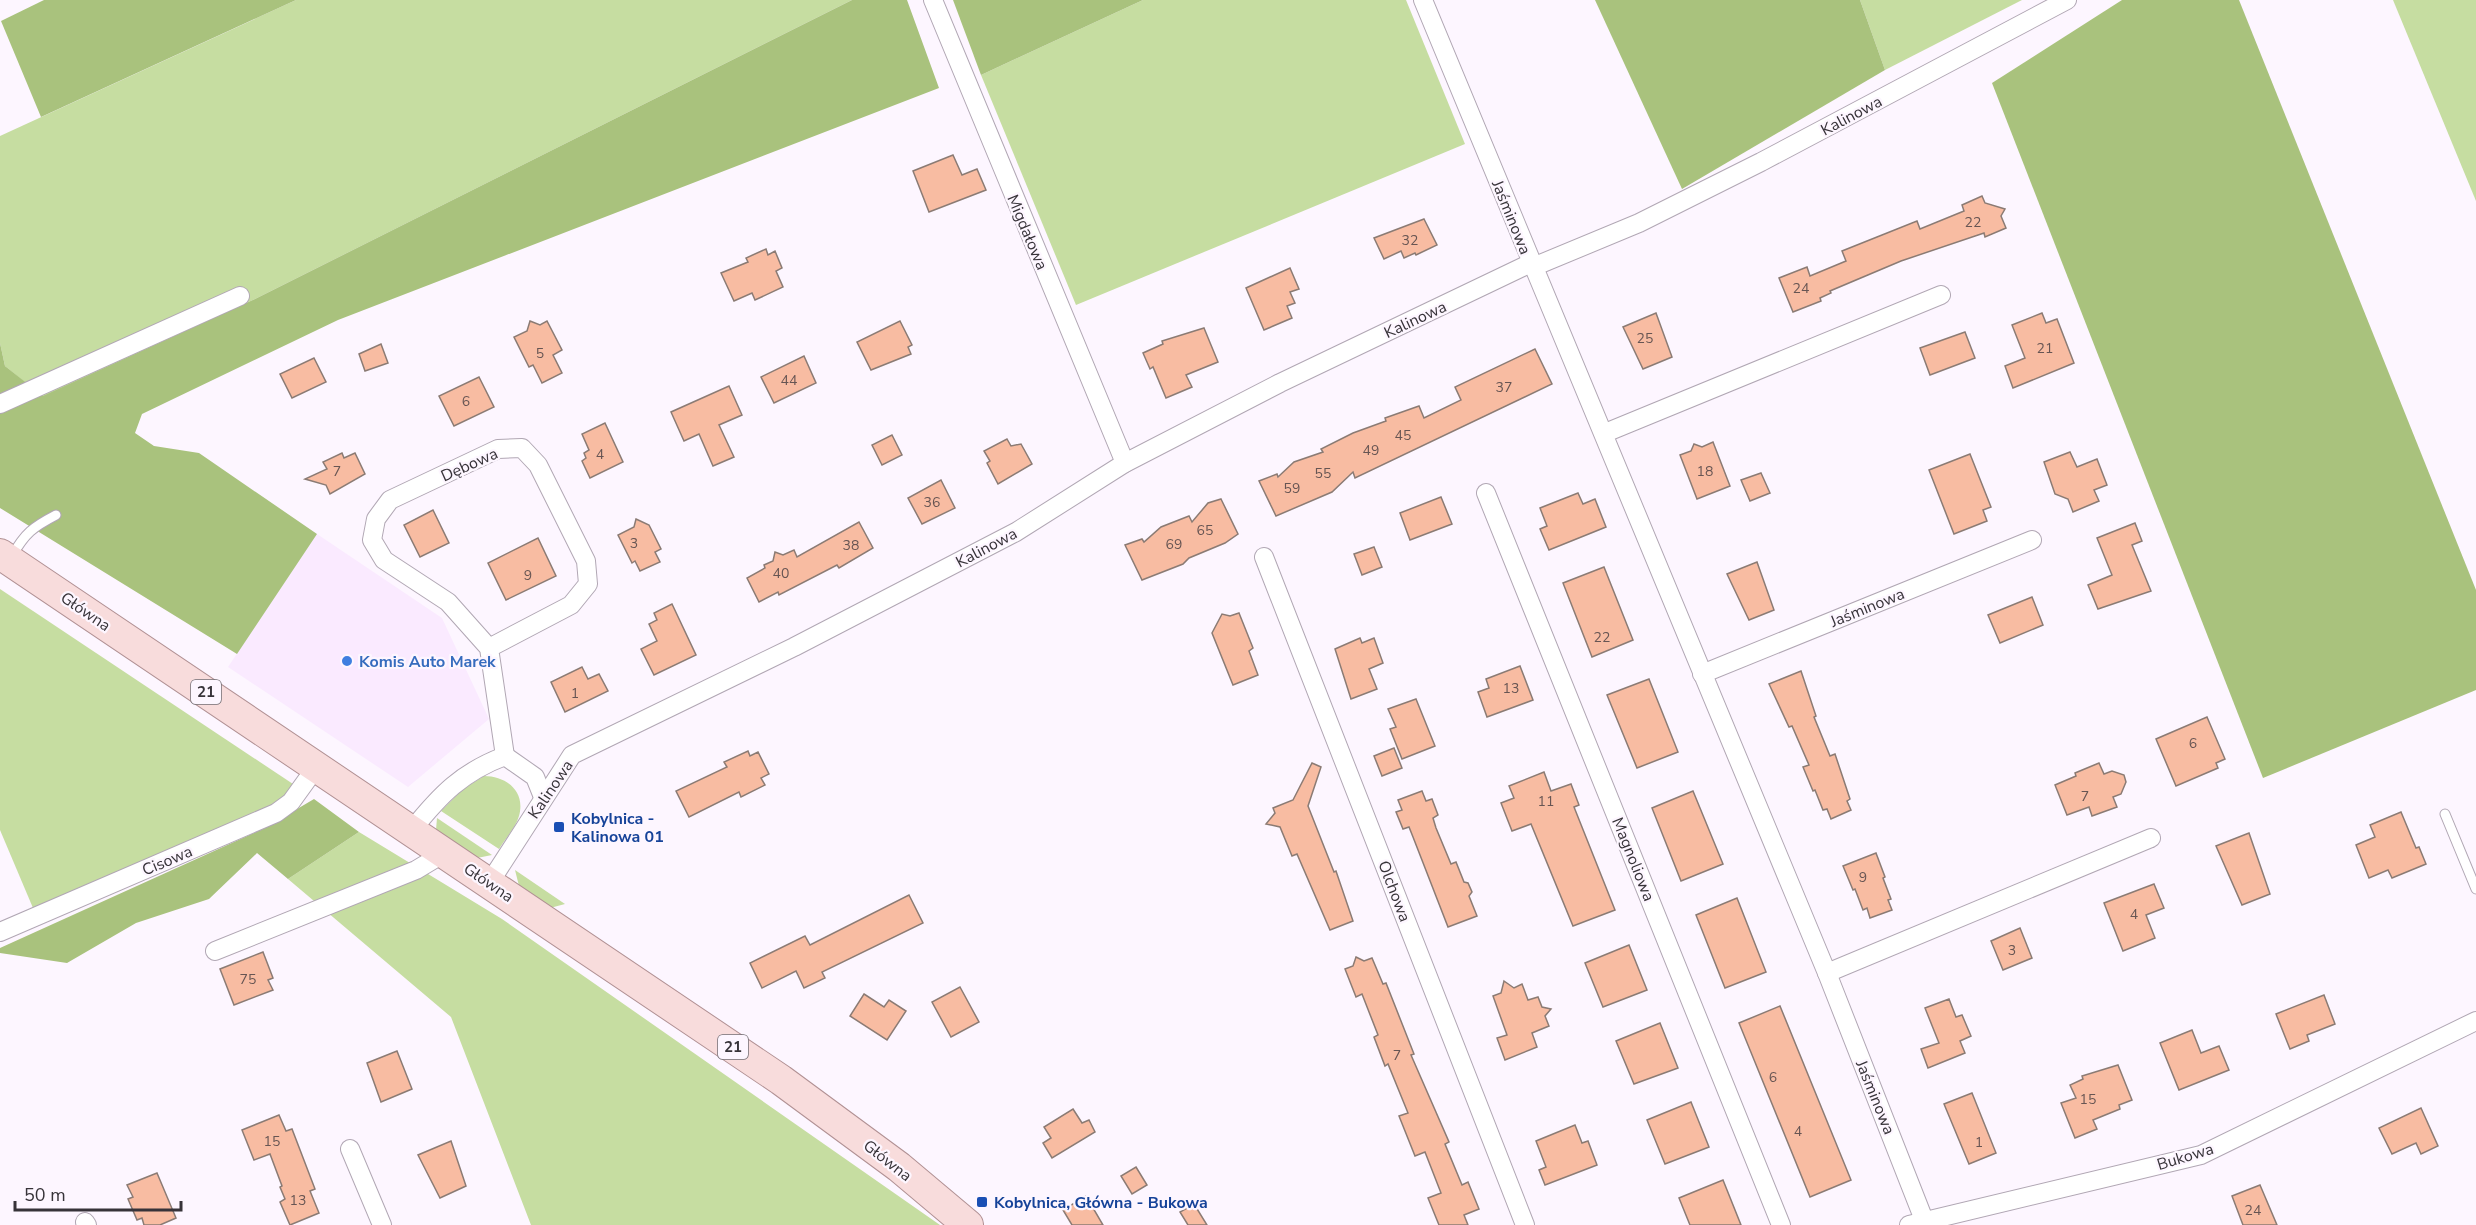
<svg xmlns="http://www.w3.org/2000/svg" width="2476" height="1225" viewBox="0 0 2476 1225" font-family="'Nunito Sans',sans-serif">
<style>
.built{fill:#faeaff}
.green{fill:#c6dda1}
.forest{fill:#a9c27d}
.building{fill:#f8bca2;stroke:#8b7b74;stroke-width:1.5}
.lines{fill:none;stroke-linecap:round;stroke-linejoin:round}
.service-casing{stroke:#b1a7b4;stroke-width:11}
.minor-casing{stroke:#b1a7b4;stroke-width:20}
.primary-casing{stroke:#b19194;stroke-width:32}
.service{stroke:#fff;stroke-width:9}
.minor{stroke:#fff;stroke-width:18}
.primary{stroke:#f8dcdc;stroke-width:30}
.shop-dot{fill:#3f7fe0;stroke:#fdf6ff;stroke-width:2}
.transit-dot{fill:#1a4fb4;stroke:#fdf6ff;stroke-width:2}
.labels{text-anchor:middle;stroke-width:4.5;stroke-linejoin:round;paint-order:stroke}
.number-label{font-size:14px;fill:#675553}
.shield{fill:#fdf6ff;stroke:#726e74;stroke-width:1.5}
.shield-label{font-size:15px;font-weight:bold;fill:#373339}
.street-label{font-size:16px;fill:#373339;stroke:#fdf6ff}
.shop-label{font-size:16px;font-weight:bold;fill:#366cbe;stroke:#fdf6ff;text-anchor:start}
.transit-label{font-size:16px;font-weight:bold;fill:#164399;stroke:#fdf6ff;text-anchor:start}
</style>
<rect width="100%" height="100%" fill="#fdf6ff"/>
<path class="built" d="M317 534 442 618 489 719 408 787 228 667Z"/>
<g class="green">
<path d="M296 0H852L255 299 43 397 5 366 0 343V136Z"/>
<path d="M1143 0H1406L1465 144 1076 305 981 75Z"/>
<path d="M1860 0H2022L1885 70Z"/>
<path d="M2393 0H2476V201Z"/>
<path d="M0 589 293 784 285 795 264 810 33 908 0 830Z"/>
<path d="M484 776C506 776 526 791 519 816 516 827 505 839 499 849L441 811 463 789Z"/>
<path d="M437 818 492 855 477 858 436 830Z"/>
<path d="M359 832 502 919 940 1225H531L451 1017 288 879Z"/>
<path d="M515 870 565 904 550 908 519 886Z"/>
</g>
<g class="forest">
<path d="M44 0H296L41 117 1 21Z"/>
<path d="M852 0H907L939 88 338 320 142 414 135 433 154 446 199 453 317 534 237 654 0 508V343L5 366 43 396 255 299Z"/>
<path d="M953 0H1143L981 75Z"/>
<path d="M1595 0H1860L1885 70 1682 189Z"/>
<path d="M2122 0H2239L2476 590V690L2263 778 1992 83Z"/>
<path d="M314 799 359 832 288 879 257 853 209 899 136 923 67 963 0 953V948L265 828Z"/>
</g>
<g class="building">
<path d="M953 155 962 175 977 169 986 190 929 212 913 171Z"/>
<path d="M1982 196 1985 203 2005 209 2001 216 2006 228 1985 237 1984 233 1901 261 1830 291 1831 293 1820 298 1821 301 1793 312 1779 278 1807 267 1810 276 1846 261 1842 251 1917 221 1920 229 1964 211 1962 205Z"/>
<path d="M1424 219 1437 245 1416 255 1415 253 1404 258 1401 251 1384 259 1374 238Z"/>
<path d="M766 249 768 255 775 251 782 268 776 271 783 287 755 300 752 293 734 301 721 273 748 262 746 258Z"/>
<path d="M1290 268 1299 289 1290 292 1295 303 1287 306 1292 318 1264 330 1246 288Z"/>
<path d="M1656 313 1672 357 1643 369 1623 327Z"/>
<path d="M2042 313 2046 323 2057 319 2074 363 2013 388 2005 366 2025 358 2012 325Z"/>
<path d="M530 321 540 325 547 321 562 350 553 355 562 373 542 383 533 365 529 367 514 337 527 331Z"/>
<path d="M900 321 912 345 908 347 911 354 871 370 857 342Z"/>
<path d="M1204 328 1218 362 1186 375 1192 387 1166 398 1153 367 1150 369 1143 353 1163 344 1162 341Z"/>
<path d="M1965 332 1975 358 1930 375 1920 348Z"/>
<path d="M381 344 388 363 365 371 359 354Z"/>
<path d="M1535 349 1552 384 1355 478 1353 472 1332 492 1276 516 1259 481 1277 474 1278 477 1294 462 1323 452 1321 449 1353 433 1386 421 1385 418 1419 406 1424 418 1461 400 1455 387Z"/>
<path d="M804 356 816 383 774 403 761 377Z"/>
<path d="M314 358 326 382 292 398 280 374Z"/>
<path d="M479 377 494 407 454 426 439 396Z"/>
<path d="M729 386 742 415 719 425 734 457 713 466 699 434 684 441 671 412Z"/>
<path d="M605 423 623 462 590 478 582 461 586 458 584 453 589 450 582 434Z"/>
<path d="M892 435 902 455 882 465 872 445Z"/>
<path d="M1007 439 1011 446 1021 444 1032 464 998 484 987 463 990 461 984 451Z"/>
<path d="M1713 442 1730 486 1697 499 1680 455 1691 451 1694 444 1702 447Z"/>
<path d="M2070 452 2077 467 2097 459 2107 485 2094 490 2099 501 2073 512 2068 499 2055 494 2044 462Z"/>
<path d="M342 453 344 458 355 453 365 474 330 494 326 485 305 479 327 469 323 462Z"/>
<path d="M1970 454 1991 507 1983 510 1987 521 1954 534 1929 470Z"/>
<path d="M1761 473 1770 493 1750 501 1741 480Z"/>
<path d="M941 480 955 508 922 524 908 498Z"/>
<path d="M1578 493 1583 504 1595 499 1606 527 1549 550 1540 529 1547 526 1540 508Z"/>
<path d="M1441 497 1452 524 1410 540 1400 513Z"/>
<path d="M1221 499 1238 534 1225 543 1189 558 1183 564 1142 580 1125 545 1142 539 1144 542 1161 527 1189 516 1192 522 1208 503Z"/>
<path d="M433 510 449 543 420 557 404 525Z"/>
<path d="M636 519 649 525 661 549 655 552 660 562 640 571 635 561 632 563 618 535 634 527Z"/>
<path d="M859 522 873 548 839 568 837 565 779 595 778 592 759 602 747 578 765 568 764 565 773 561 775 552 783 555 794 550 797 557Z"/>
<path d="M2135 523 2142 541 2132 545 2151 591 2098 609 2088 585 2112 575 2097 538Z"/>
<path d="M538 538 556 576 506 600 488 563Z"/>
<path d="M1374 547 1382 567 1362 575 1354 554Z"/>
<path d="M1757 562 1774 610 1749 620 1727 574Z"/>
<path d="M1604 567 1633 640 1592 657 1563 583Z"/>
<path d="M2032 597 2043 625 2000 643 1988 615Z"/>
<path d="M672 604 696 655 654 675 641 649 657 641 649 624 657 620 654 613Z"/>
<path d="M1239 613 1253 648 1249 651 1258 675 1233 685 1212 633 1222 614 1230 616Z"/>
<path d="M1360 638 1362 643 1374 638 1383 663 1369 669 1377 689 1351 699 1335 649Z"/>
<path d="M1520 666 1533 700 1487 717 1478 692 1489 688 1486 679Z"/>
<path d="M582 667 588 679 599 674 608 691 565 712 551 682Z"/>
<path d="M1801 671 1816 716 1814 717 1830 756 1835 754 1850 799 1847 801 1851 810 1831 819 1827 809 1823 810 1815 790 1813 791 1803 767 1809 765 1792 726 1789 727 1769 684Z"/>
<path d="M1649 679 1678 752 1637 768 1607 695Z"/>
<path d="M1416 699 1435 746 1402 759 1390 729 1396 727 1388 709Z"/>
<path d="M2207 717 2225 759 2216 763 2218 768 2176 786 2156 739Z"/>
<path d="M1394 748 1402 768 1382 776 1374 756Z"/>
<path d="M748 751 750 756 758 752 769 774 761 778 765 785 741 797 739 792 689 817 676 791 727 767 724 762Z"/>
<path d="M1312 763 1321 767 1308 806 1334 872 1336 871 1353 921 1330 930 1297 854 1292 856 1280 827 1266 824 1275 813 1273 808 1293 800Z"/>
<path d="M2099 763 2104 774 2112 771 2124 775 2126 782 2121 794 2113 797 2117 807 2092 816 2089 807 2067 815 2055 785 2076 776 2075 773Z"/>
<path d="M1544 772 1551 791 1571 784 1579 805 1574 807 1615 910 1573 926 1531 824 1512 831 1501 803 1514 798 1509 786Z"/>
<path d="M1422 791 1426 801 1432 799 1438 815 1433 818 1436 828 1451 864 1456 862 1464 882 1468 883 1472 892 1469 896 1477 916 1448 927 1413 837 1409 827 1403 829 1396 812 1402 810 1398 800Z"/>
<path d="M1693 791 1723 864 1681 881 1652 808Z"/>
<path d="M2401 812 2416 848 2419 847 2426 864 2392 878 2388 870 2369 878 2356 845 2375 837 2370 825Z"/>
<path d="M2249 833 2270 894 2242 905 2216 846Z"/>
<path d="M1876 853 1885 877 1883 878 1891 899 1888 900 1892 910 1870 918 1867 908 1863 910 1855 889 1853 890 1843 866Z"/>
<path d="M2154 884 2164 908 2146 915 2155 938 2123 951 2104 903Z"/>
<path d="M909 895 923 923 822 972 825 978 804 988 796 971 762 988 750 963 805 936 810 945Z"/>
<path d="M1737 898 1766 972 1725 988 1696 915Z"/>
<path d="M2020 928 2032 958 2003 970 1991 941Z"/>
<path d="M1629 945 1647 990 1603 1007 1585 963Z"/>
<path d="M263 952 273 978 268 980 273 990 234 1005 220 969Z"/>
<path d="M1356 957 1364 961 1372 958 1383 984 1386 983 1414 1054 1411 1055 1449 1142 1445 1144 1462 1185 1468 1182 1479 1209 1464 1215 1468 1225H1439L1428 1198 1441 1193 1425 1152 1415 1156 1399 1116 1408 1113 1388 1064 1385 1066 1374 1037 1378 1035 1362 994 1356 997 1345 969 1353 966Z"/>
<path d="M1504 981 1514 988 1522 984 1528 1000 1538 997 1542 1007 1551 1009 1545 1016 1549 1026 1532 1033 1537 1047 1505 1060 1497 1038 1507 1035 1493 996 1501 993Z"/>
<path d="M960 987 979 1022 951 1037 932 1002Z"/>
<path d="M864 994 884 1007 889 1000 906 1011 887 1040 850 1016Z"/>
<path d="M2324 995 2335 1024 2307 1035 2309 1041 2290 1049 2276 1014Z"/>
<path d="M1949 999 1956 1017 1962 1015 1971 1036 1960 1041 1965 1053 1928 1068 1921 1049 1939 1043 1925 1008Z"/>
<path d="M1780 1006 1851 1180 1810 1197 1739 1023Z"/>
<path d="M1660 1023 1678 1068 1634 1084 1616 1041Z"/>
<path d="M2192 1030 2201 1053 2219 1046 2229 1070 2179 1090 2160 1043Z"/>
<path d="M397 1051 412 1089 381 1102 367 1063Z"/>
<path d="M2118 1065 2132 1100 2119 1105 2120 1109 2093 1120 2097 1129 2075 1138 2061 1103 2076 1098 2070 1085 2083 1079 2082 1076Z"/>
<path d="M1972 1093 1996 1153 1969 1164 1944 1104Z"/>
<path d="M1691 1102 1709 1147 1665 1164 1647 1120Z"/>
<path d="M2421 1108 2438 1146 2421 1154 2416 1143 2392 1154 2379 1128Z"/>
<path d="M1073 1109 1082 1123 1089 1120 1095 1132 1052 1158 1043 1143 1051 1138 1044 1127Z"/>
<path d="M279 1115 286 1131 292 1129 315 1189 310 1191 319 1213 290 1225 280 1202 285 1199 280 1187 282 1186 270 1154 254 1160 242 1130Z"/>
<path d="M1575 1125 1582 1143 1588 1141 1597 1165 1545 1185 1539 1170 1546 1167 1536 1141Z"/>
<path d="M451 1141 466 1186 440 1198 418 1155Z"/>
<path d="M1136 1167 1147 1185 1132 1194 1121 1176Z"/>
<path d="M157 1173 176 1218 160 1225H144L142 1218 137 1220 128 1199 133 1197 127 1185Z"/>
<path d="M1723 1180 1741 1225H1690L1679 1198Z"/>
<path d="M2260 1185 2277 1225H2243L2232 1196Z"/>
<path d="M1086 1196 1103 1225H1072L1063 1210Z"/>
<path d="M1194 1204 1207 1225H1188L1180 1212Z"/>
</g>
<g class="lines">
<defs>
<g id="service">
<path d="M12 556C25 533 33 527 56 515"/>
<path d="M2445 814 2476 889"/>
</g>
<g id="minor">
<path d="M933 0 1125 463"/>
<path d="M1423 0 1827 973 1926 1225"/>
<path d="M1533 267 1639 223 1761 162 2067 0"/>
<path d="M0 404 240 296"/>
<path d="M1605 433 1941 295"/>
<path d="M1486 493 1781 1225"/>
<path d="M1264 557 1525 1225"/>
<path d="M489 648 571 605 588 584 586 561 538 465 522 448 498 449 390 500 376 519 372 540 384 560 448 602 489 648 505 756"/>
<path d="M1702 674 2032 540"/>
<path d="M505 756 535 777 543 797"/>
<path d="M412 830C440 795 462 772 505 756"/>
<path d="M490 882 572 755 794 647 1016 532 1125 463 1280 383 1531 263"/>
<path d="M0 932 276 813 291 802 317 766"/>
<path d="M215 951 416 870 446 852"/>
<path d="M1827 973 2151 838"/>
<path d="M350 1149 382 1225"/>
<path d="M85 1222 87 1225"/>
<path d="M1909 1225 2201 1155 2476 1021"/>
</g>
<path id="primary" d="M0 554 781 1080 899 1167 968 1225"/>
</defs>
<use href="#service" class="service-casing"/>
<use href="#minor" class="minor-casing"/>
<use href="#primary" class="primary-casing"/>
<use href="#service" class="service"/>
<use href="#minor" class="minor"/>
<use href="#primary" class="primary"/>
</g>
<circle class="shop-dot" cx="347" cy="661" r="6"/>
<g class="transit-dot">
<rect x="553" y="821" width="12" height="12" rx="3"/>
<rect x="976" y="1196" width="12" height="12" rx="3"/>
</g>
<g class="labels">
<g class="number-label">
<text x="1973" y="227">22</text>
<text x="1410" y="245">32</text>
<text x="1801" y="293">24</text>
<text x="1645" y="343">25</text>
<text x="2045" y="353">21</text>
<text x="540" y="358">5</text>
<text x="789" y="385">44</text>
<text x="1504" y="392">37</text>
<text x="466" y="406">6</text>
<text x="1403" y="440">45</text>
<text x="1371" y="455">49</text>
<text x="600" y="459">4</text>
<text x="337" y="476">7</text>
<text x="1705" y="476">18</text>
<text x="1323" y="478">55</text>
<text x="1292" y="493">59</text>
<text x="932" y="507">36</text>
<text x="1205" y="535">65</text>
<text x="634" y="548">3</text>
<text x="1174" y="549">69</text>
<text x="851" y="550">38</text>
<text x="781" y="578">40</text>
<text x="528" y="580">9</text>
<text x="1602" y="642">22</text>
<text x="1511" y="693">13</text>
<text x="575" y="698">1</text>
<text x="2193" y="748">6</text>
<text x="2085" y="801">7</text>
<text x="1546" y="806">11</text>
<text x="1863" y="882">9</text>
<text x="2134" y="919">4</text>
<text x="2012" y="955">3</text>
<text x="248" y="984">75</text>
<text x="1397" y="1060">7</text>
<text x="1773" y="1082">6</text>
<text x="2088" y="1104">15</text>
<text x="1798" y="1136">4</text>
<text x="272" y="1146">15</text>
<text x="1979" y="1147">1</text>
<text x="298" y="1205">13</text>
<text x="2253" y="1215">24</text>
</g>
<g class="shield">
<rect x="191" y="680" width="30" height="24" rx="4.5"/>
<rect x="718" y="1035" width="30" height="24" rx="4.5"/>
</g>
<g class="shield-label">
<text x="206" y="697">21</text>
<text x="733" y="1052">21</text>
</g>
<g class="street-label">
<text transform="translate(1851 115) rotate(-28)" y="6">Kalinowa</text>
<text transform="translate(1512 217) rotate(68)" y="6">Jaśminowa</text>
<text transform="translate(1028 232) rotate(67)" y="6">Migdałowa</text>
<text transform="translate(1415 319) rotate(-25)" y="6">Kalinowa</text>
<text transform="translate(469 464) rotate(-24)" y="6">Dębowa</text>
<text transform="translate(986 547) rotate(-28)" y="6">Kalinowa</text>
<text transform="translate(1867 607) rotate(-22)" y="6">Jaśminowa</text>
<text transform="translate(86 611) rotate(34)" y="6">Główna</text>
<text transform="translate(550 789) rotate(-56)" y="6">Kalinowa</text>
<text transform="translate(1634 859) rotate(68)" y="6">Magnoliowa</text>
<text transform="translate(167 860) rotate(-23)" y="6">Cisowa</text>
<text transform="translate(489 882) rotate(34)" y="6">Główna</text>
<text transform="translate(1395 891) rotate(69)" y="6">Olchowa</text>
<text transform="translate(1876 1097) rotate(68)" y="6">Jaśminowa</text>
<text transform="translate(2185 1156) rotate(-17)" y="6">Bukowa</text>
<text transform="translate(888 1160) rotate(38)" y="6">Główna</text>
</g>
<g class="shop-label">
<text x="359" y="667">Komis Auto Marek</text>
</g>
<g class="transit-label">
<text x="571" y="824">Kobylnica -<tspan x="571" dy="18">Kalinowa 01</tspan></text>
<text x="994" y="1208">Kobylnica, Główna - Bukowa</text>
</g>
</g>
<path d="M15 1201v9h166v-9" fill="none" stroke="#373339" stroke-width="3"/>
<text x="24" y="1201" font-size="18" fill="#373339" stroke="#fdf6ff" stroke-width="4.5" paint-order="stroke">50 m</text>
</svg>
